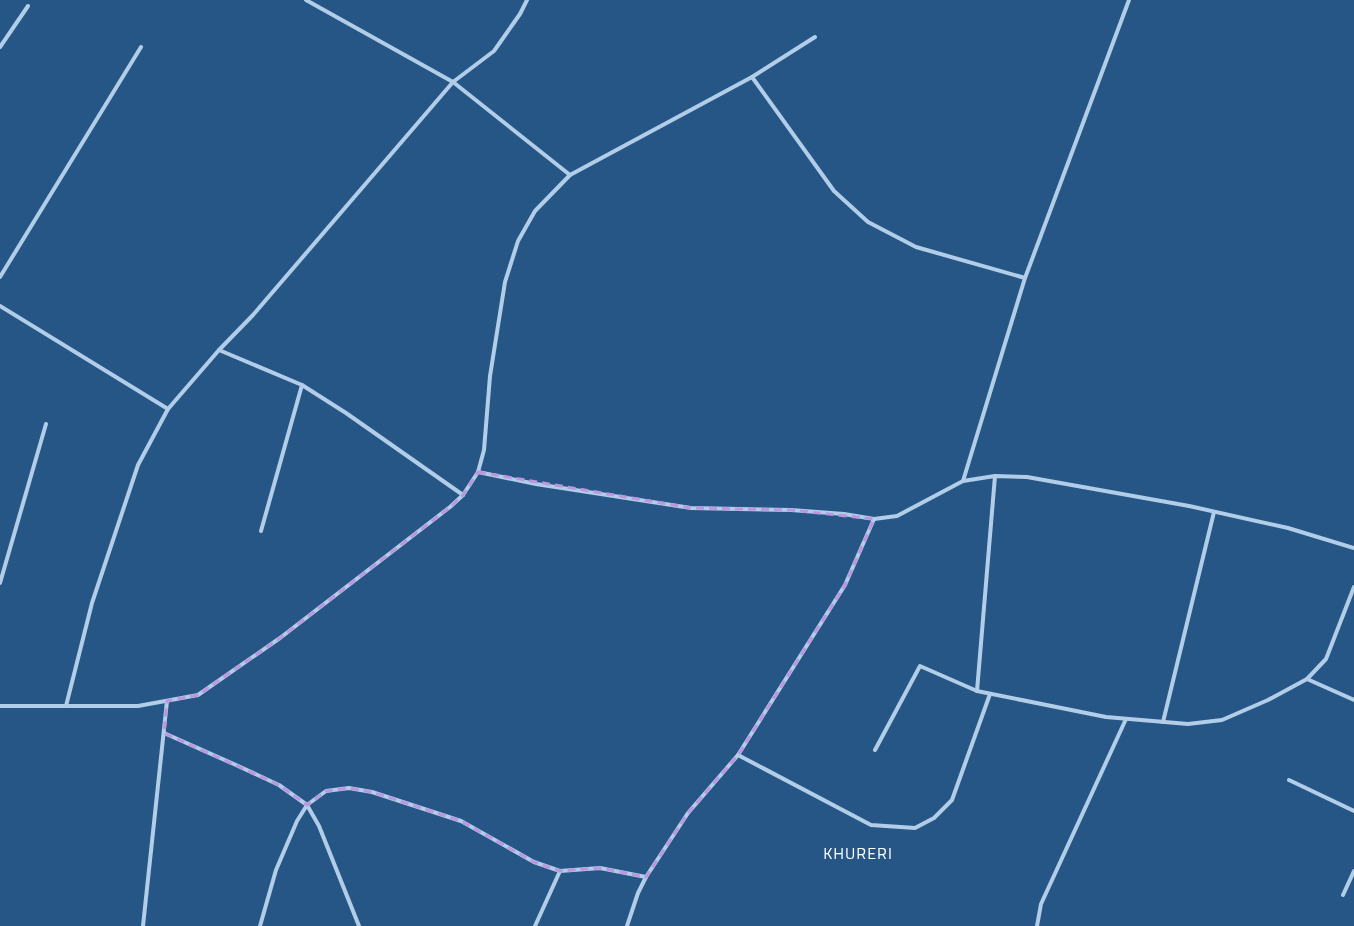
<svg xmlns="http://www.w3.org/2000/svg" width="1354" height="926" viewBox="0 0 1354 926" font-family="'Titillium Web',sans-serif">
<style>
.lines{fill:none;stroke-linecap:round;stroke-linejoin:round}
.street{stroke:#b1cde8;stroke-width:4}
.marked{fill:none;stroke:#bd96df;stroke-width:3;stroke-dasharray:8 5;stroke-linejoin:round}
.labels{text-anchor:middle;stroke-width:3;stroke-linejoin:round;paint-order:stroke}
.quarter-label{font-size:16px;letter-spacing:1px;fill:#fff;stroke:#265686}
</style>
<rect width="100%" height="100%" fill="#265686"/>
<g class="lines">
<g class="street">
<path d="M306 0 453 82 570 175"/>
<path d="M0 47 28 6"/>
<path d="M752 77 834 191 868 222 916 247 1025 278"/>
<path d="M0 277 141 47"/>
<path d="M0 306 168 409"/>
<path d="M219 350 302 385 346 413 463 495"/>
<path d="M478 472 536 484 691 508 791 510 844 514 874 519 897 516 963 481 995 476 1027 477 1189 506 1288 528 1354 548"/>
<path d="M963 481 1025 278 1129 0"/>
<path d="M261 531 302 385"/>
<path d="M0 583 46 424"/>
<path d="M1307 679 1354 700"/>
<path d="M977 691 995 476"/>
<path d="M0 706H138L198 695 280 638 450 507 463 495 478 472 484 450 490 376 505 282 518 241 535 211 570 175 752 77 815 37"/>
<path d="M66 706 92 603 138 465 168 409 219 350 253 315 453 82 494 51 520 14 527 0"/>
<path d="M1163 722 1214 512"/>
<path d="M164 733 236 765 279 785 307 805 319 826 359 926"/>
<path d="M875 750 920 666 977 691 1106 717 1188 724 1222 720 1268 700 1307 679 1326 659 1354 587"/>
<path d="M738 755 871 825 915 828 934 818 952 800 990 694"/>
<path d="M1289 780 1354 811"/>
<path d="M1343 895 1354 871"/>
<path d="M143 926 167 701"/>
<path d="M260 926 276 870 297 821 307 805 326 791 349 788 372 792 461 821 534 862 560 871 600 868 646 877"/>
<path d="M535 926 560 871"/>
<path d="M627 926 638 893 646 877 688 813 738 755 845 585 874 519"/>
<path d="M1037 926 1041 904 1126 719"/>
</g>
</g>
<path class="marked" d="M478 472 691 508 791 510 874 519 845 585 738 755 688 813 646 877 600 868 560 871 534 862 461 821 372 792 349 788 326 791 307 805 279 785 164 733 167 701 198 695 280 638 450 507 463 495Z"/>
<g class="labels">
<g class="quarter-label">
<text x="858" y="859">KHURERI</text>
</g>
</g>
</svg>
